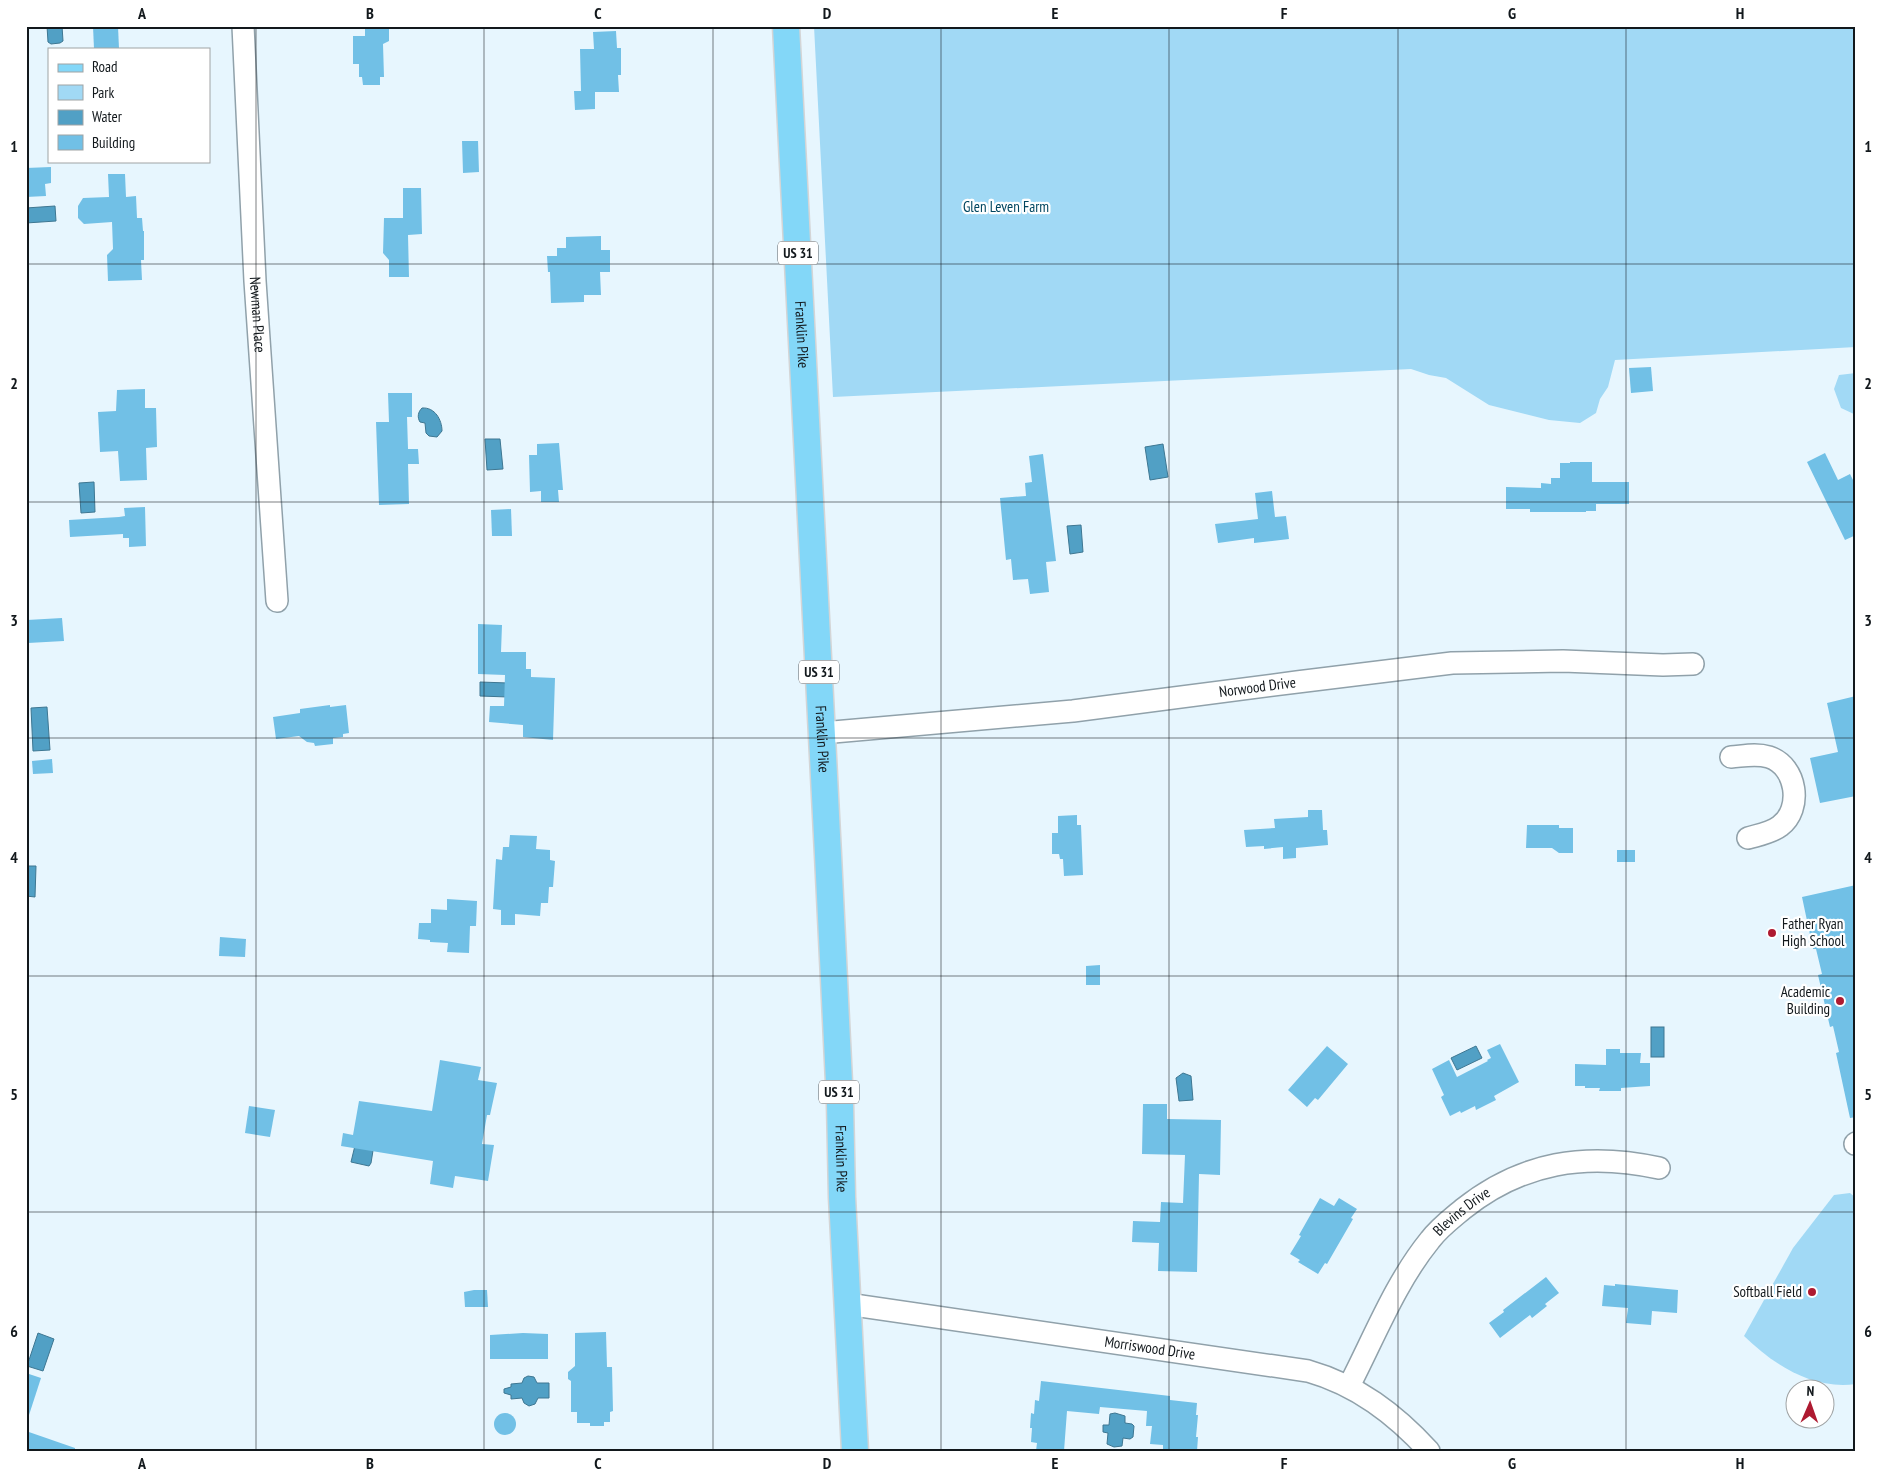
<svg xmlns="http://www.w3.org/2000/svg" width="1882" height="1477" viewBox="0 0 1882 1477" font-family="'PT Sans Narrow',sans-serif">
<style>
.green{fill:#a1d9f5}
.water{fill:#51a0c5;stroke:#3e7792}
.building{fill:#71c0e6}
.lines{fill:none;stroke-linecap:round;stroke-linejoin:round}
.minor-casing{stroke:#90a1aa;stroke-width:24}
.major-casing{stroke:#d4d5d6;stroke-width:29}
.minor{stroke:#fff;stroke-width:21}
.major{stroke:#83d7f8;stroke-width:26}
.grid{fill:none;stroke:#12181c;stroke-width:1;stroke-opacity:0.55}
.poi-dot{fill:#ae1a31;stroke:#fff;stroke-width:2}
.labels{text-anchor:middle;stroke-width:4.5;stroke-linejoin:round;paint-order:stroke}
.shield{fill:#fff;stroke:#595d60;stroke-width:1}
.shield-label{font-size:14px;font-weight:bold;fill:#12181c}
.park-label{font-size:15px;fill:#004660;stroke:#fff}
.street-label{font-size:15px;fill:#12181c;stroke:#fff}
.poi-label{font-size:15px;fill:#12181c;stroke:#fff;text-anchor:end}
.neatline{fill:none;stroke:#12181c;stroke-width:2}
.grid-label{font-size:16px;text-anchor:middle;font-weight:bold;fill:#12181c}
</style>
<rect width="100%" height="100%" fill="#e7f6fe"/>
<g class="green">
<path d="M814 26H1856V347L1615 360 1608 387 1600 399 1596 413 1580 423 1549 420 1489 405 1446 378 1429 375 1411 369 833 397Z"/>
<path d="M1856 373V415L1841 408 1834 389 1839 375Z"/>
<path d="M1850 1193 1856 1198V1384C1812 1390 1774 1365 1744 1336L1793 1248 1834 1195Z"/>
</g>
<g class="water">
<path d="M47 26H62L63 41 60 43 51 44 48 42Z"/>
<path d="M55 206 56 221 26 223V208Z"/>
<path d="M422 408C435 407 442 420 442 431L437 437 429 436 426 433 425 423 420 422C417 417 418 412 422 408Z"/>
<path d="M485 439H500L503 469 487 470Z"/>
<path d="M1163 444 1168 477 1150 480 1145 447Z"/>
<path d="M94 482 95 512 81 513 79 483Z"/>
<path d="M1081 525 1083 552 1070 554 1067 526Z"/>
<path d="M480 682 508 683V697L480 696Z"/>
<path d="M47 707 50 750 33 751 31 708Z"/>
<path d="M26 866H36L35 897 26 896Z"/>
<rect x="1651" y="1027" width="13" height="30"/>
<path d="M1476 1046 1482 1058 1457 1070 1451 1058Z"/>
<path d="M1183 1073 1191 1076 1193 1100 1179 1101 1176 1078Z"/>
<path d="M359 1129 376 1132 371 1163 369 1166 351 1162Z"/>
<path d="M38 1333 54 1339 43 1371 27 1366Z"/>
<path d="M528 1376 534 1377 537 1383H549V1398H538L535 1404 529 1406 524 1403 522 1398 511 1399V1395L504 1393V1389L511 1387V1384L522 1383 524 1378Z"/>
<path d="M1115 1413 1125 1416V1423L1132 1424 1134 1426 1133 1437 1130 1439 1123 1438 1122 1446 1114 1447 1107 1444 1108 1433 1103 1432V1425H1109L1110 1414Z"/>
</g>
<g class="building">
<path d="M93 26H118L119 49H94Z"/>
<path d="M365 26H385L389 29V41L383 44 384 77H380V85H363L362 77H359V64H353V36H365Z"/>
<path d="M616 31 617 48H621V75H618L619 92H595V109L575 110 574 91H581L580 49H594L593 32Z"/>
<path d="M462 141H478L479 172 463 173Z"/>
<path d="M51 167V183L45 184 46 196 26 197V168Z"/>
<path d="M108 174H125L126 197 136 196 137 218H142L143 231H144V260H141L142 280 108 281 107 255 113 249 112 222 84 224 78 218V206L83 198 109 197Z"/>
<path d="M403 188H421L422 234 408 235 409 277H389V260L383 253 384 218H403Z"/>
<path d="M601 236V250H610V272H600L601 295H584V302L551 303 550 272H548L547 256H557V248H566V237Z"/>
<path d="M1651 367 1653 391 1631 393 1629 368Z"/>
<path d="M145 389V408H156L157 447 146 448 147 480 120 481 118 451 100 452 98 412 116 411 117 390Z"/>
<path d="M388 393H412V417H407L408 449H418L419 464H408L409 504 379 505 376 422H389Z"/>
<path d="M559 443 563 490H558L559 502H541V491L530 492 529 455H537V444Z"/>
<path d="M1825 453 1838 480 1850 474 1856 486V535L1845 540 1807 462Z"/>
<path d="M1043 454 1056 561 1046 562 1049 592 1030 594 1028 579 1013 580 1011 559 1006 560 1000 498 1026 496 1025 483 1032 482 1029 456Z"/>
<path d="M1570 462H1592V482H1629V504H1596V511H1586V512H1530V509H1506V487L1541 488V483L1551 484V478H1560V463H1570Z"/>
<path d="M1272 491 1275 517 1286 516 1289 539 1254 543V538L1218 543 1215 524 1258 519 1255 493Z"/>
<path d="M145 507 146 546 129 547V538H123V534L70 537 69 520 119 517 125 516 124 508Z"/>
<path d="M511 509 512 536H492L491 510Z"/>
<path d="M62 618 64 641 28 643 27 620Z"/>
<path d="M478 624 502 625 501 652H526V669H531V677L555 678 553 740 523 737V725L489 722 490 706H504L505 675 478 674Z"/>
<path d="M1856 696V796L1820 803 1810 758 1838 752 1827 703Z"/>
<path d="M330 705V707L346 705 349 733 343 734V737L333 738V744L315 746 314 743 307 742 299 736 276 739 273 717 300 713V709Z"/>
<path d="M52 759 53 773 33 774 32 761Z"/>
<path d="M1308 810H1322L1323 830H1327L1328 845 1296 848V858L1283 859V847L1264 849V846L1246 847 1244 830 1275 828 1274 819 1308 817Z"/>
<path d="M1077 815V825H1081L1083 875 1064 876 1063 859H1060L1059 854H1052V833H1058V816Z"/>
<path d="M1527 825H1559V828H1573V853H1559L1552 848H1526Z"/>
<path d="M510 835 537 836 536 849 550 850V860L555 861 553 887H549L548 903H541L540 916 515 914V925H501V910L493 909 496 859 502 860 503 847H509Z"/>
<rect x="1617" y="850" width="18" height="12"/>
<path d="M1856 885V1117L1850 1118 1836 1053 1839 1052 1833 1026 1830 1027 1818 975 1822 974 1816 949H1813L1802 897Z"/>
<path d="M447 899 477 901 476 926H470L469 953 447 952 448 943 430 942V940L418 939 419 923H431V909L447 910Z"/>
<path d="M220 937 246 939 245 957 219 956Z"/>
<path d="M1100 965V985H1086V966Z"/>
<path d="M1500 1044 1519 1082 1494 1096 1496 1100 1476 1110 1475 1106 1461 1113 1460 1111 1450 1116 1441 1097 1444 1095 1432 1069 1449 1060 1457 1077 1488 1061 1487 1060 1491 1058 1487 1050Z"/>
<path d="M1327 1046 1348 1064 1318 1100 1315 1098 1307 1107 1288 1090Z"/>
<path d="M1606 1049H1620V1053H1641L1640 1063H1650V1086L1621 1088V1091H1599L1600 1088H1585V1086H1575V1064L1606 1065Z"/>
<path d="M440 1060 481 1067 478 1080 497 1083 490 1115H487L482 1144 494 1145 488 1181 455 1176 453 1188 430 1184 433 1161 341 1146 343 1133 353 1135 359 1101 432 1111Z"/>
<path d="M1143 1104H1167V1119L1221 1120 1220 1175 1199 1174 1197 1272 1158 1271 1159 1243 1132 1242 1133 1221 1160 1222 1161 1202 1183 1203 1185 1155 1142 1154Z"/>
<path d="M249 1106 275 1110 270 1137 245 1133Z"/>
<path d="M1320 1198 1334 1206 1339 1198 1357 1209 1351 1218 1353 1219 1327 1264 1325 1263 1318 1274 1298 1262 1300 1260 1290 1254 1301 1236 1299 1235Z"/>
<path d="M1546 1277 1559 1293 1545 1304 1547 1306 1532 1318 1530 1315 1500 1338 1489 1323 1504 1312 1503 1310Z"/>
<path d="M1615 1284 1678 1290 1677 1313 1652 1311 1651 1325 1626 1323 1628 1308 1602 1306 1604 1285 1615 1286Z"/>
<path d="M474 1290H487L488 1307H465L464 1292Z"/>
<path d="M606 1332 607 1367H612L613 1411 610 1412V1422H604V1426H590V1423H577V1412H571V1381L568 1379V1372L575 1366V1333Z"/>
<path d="M523 1333 548 1334V1359H490V1335Z"/>
<path d="M26 1373 41 1378 29 1415 26 1414Z"/>
<path d="M1041 1381 1170 1396V1400L1197 1403 1196 1415H1198L1196 1437H1198L1197 1451H1163V1445L1150 1444 1152 1426H1146L1147 1411 1100 1407 1099 1414 1067 1411 1064 1451H1036L1037 1443 1031 1442 1032 1428H1030L1031 1413 1034 1414 1035 1400 1039 1401Z"/>
<circle cx="505" cy="1424" r="11"/>
<path d="M26 1431 75 1448V1451H26Z"/>
</g>
<g class="lines">
<defs>
<g id="minor">
<path id="s1" d="M243 26 255 281 277 601"/>
<path id="s2" d="M822 733 1073 711 1297 682 1452 663 1563 661 1663 665 1693 664"/>
<path d="M1731 757C1744 756 1756 753 1769 757 1797 766 1803 809 1780 826 1771 833 1758 835 1748 838"/>
<path d="M1855 1144 1856 1143"/>
<path id="s3" d="M847 1304 1308 1371C1357 1385 1395 1414 1429 1451"/>
<path id="s4" d="M1349 1386C1374 1338 1395 1283 1430 1240 1439 1228 1451 1219 1463 1209 1522 1162 1586 1152 1659 1168"/>
</g>
<g id="major">
<path id="s5" d="M786 26 828 855 840 1103 842 1197 855 1451"/>
</g>
</defs>
<use href="#minor" class="minor-casing"/>
<use href="#major" class="major-casing"/>
<use href="#minor" class="minor"/>
<use href="#major" class="major"/>
</g>
<path class="grid" d="M256 26V1451M484 26V1451M713 26V1451M941 26V1451M1169 26V1451M1398 26V1451M1626 26V1451M26 264H1856M26 502H1856M26 738H1856M26 976H1856M26 1212H1856"/>
<g class="poi-dot">
<circle cx="1772" cy="933" r="5"/>
<circle cx="1840" cy="1001" r="5"/>
<circle cx="1812" cy="1292" r="5"/>
</g>
<g class="labels">
<g class="shield">
<rect x="778" y="241.5" width="40" height="23" rx="4"/>
<rect x="799" y="660.5" width="40" height="23" rx="4"/>
<rect x="819" y="1080.5" width="40" height="23" rx="4"/>
</g>
<g class="shield-label">
<text x="798" y="258">US 31</text>
<text x="819" y="677">US 31</text>
<text x="839" y="1097">US 31</text>
</g>
<g class="park-label">
<text x="1006" y="212">Glen Leven Farm</text>
</g>
<g class="street-label">
<text dy="5" stroke="none"><textPath href="#s1" startOffset="289">Newman Place</textPath></text>
<text dy="5" stroke="none"><textPath href="#s5" startOffset="309">Franklin Pike</textPath></text>
<text dy="5" stroke="none"><textPath href="#s2" startOffset="438">Norwood Drive</textPath></text>
<text dy="5" stroke="none"><textPath href="#s5" startOffset="714">Franklin Pike</textPath></text>
<text dy="5" stroke="none"><textPath href="#s5" startOffset="1134">Franklin Pike</textPath></text>
<text dy="5" stroke="none"><textPath href="#s4" startOffset="210">Blevins Drive</textPath></text>
<text dy="5" stroke="none"><textPath href="#s3" startOffset="306">Morriswood Drive</textPath></text>
</g>
<g class="poi-label">
<text x="1782" y="929" text-anchor="start">Father Ryan<tspan x="1782" dy="17">High School</tspan></text>
<text x="1830" y="997">Academic<tspan x="1830" dy="17">Building</tspan></text>
<text x="1802" y="1297">Softball Field</text>
</g>
</g>
<rect width="1882" height="1477" fill="none" stroke="#ffffff" stroke-width="55"/>
<rect x="48" y="48" width="162" height="115" fill="#ffffff" stroke="#a0a3a4"/>
<rect x="58" y="64" width="25" height="8" fill="#83d7f8" stroke="#a0a3a4"/>
<text x="92" y="72" font-size="15" fill="#12181c">Road</text>
<rect x="58" y="85" width="25" height="15" fill="#a1d9f5" stroke="#a0a3a4"/>
<text x="92" y="98" font-size="15" fill="#12181c">Park</text>
<rect x="58" y="110" width="25" height="15" fill="#51a0c5" stroke="#a0a3a4"/>
<text x="92" y="122" font-size="15" fill="#12181c">Water</text>
<rect x="58" y="135" width="25" height="15" fill="#71c0e6" stroke="#a0a3a4"/>
<text x="92" y="148" font-size="15" fill="#12181c">Building</text>
<g transform="translate(1810 1404) rotate(2)"><circle r="24" fill="#ffffff" stroke="#a0a3a4"/>
<path d="M0-4L9 19L0 12L-9 19Z" fill="#ae1a31"/>
<text y="-8" font-size="14" font-weight="bold" text-anchor="middle" fill="#12181c">N</text>
</g>
<rect x="28" y="28" width="1826" height="1422" class="neatline"/>
<g class="grid-label">
<text x="142" y="19">A</text>
<text x="370" y="19">B</text>
<text x="598" y="19">C</text>
<text x="827" y="19">D</text>
<text x="1055" y="19">E</text>
<text x="1284" y="19">F</text>
<text x="1512" y="19">G</text>
<text x="1740" y="19">H</text>
<text x="14" y="152">1</text>
<text x="1868" y="152">1</text>
<text x="14" y="389">2</text>
<text x="1868" y="389">2</text>
<text x="14" y="626">3</text>
<text x="1868" y="626">3</text>
<text x="14" y="863">4</text>
<text x="1868" y="863">4</text>
<text x="14" y="1100">5</text>
<text x="1868" y="1100">5</text>
<text x="14" y="1337">6</text>
<text x="1868" y="1337">6</text>
<text x="142" y="1469">A</text>
<text x="370" y="1469">B</text>
<text x="598" y="1469">C</text>
<text x="827" y="1469">D</text>
<text x="1055" y="1469">E</text>
<text x="1284" y="1469">F</text>
<text x="1512" y="1469">G</text>
<text x="1740" y="1469">H</text>
</g>
</svg>
